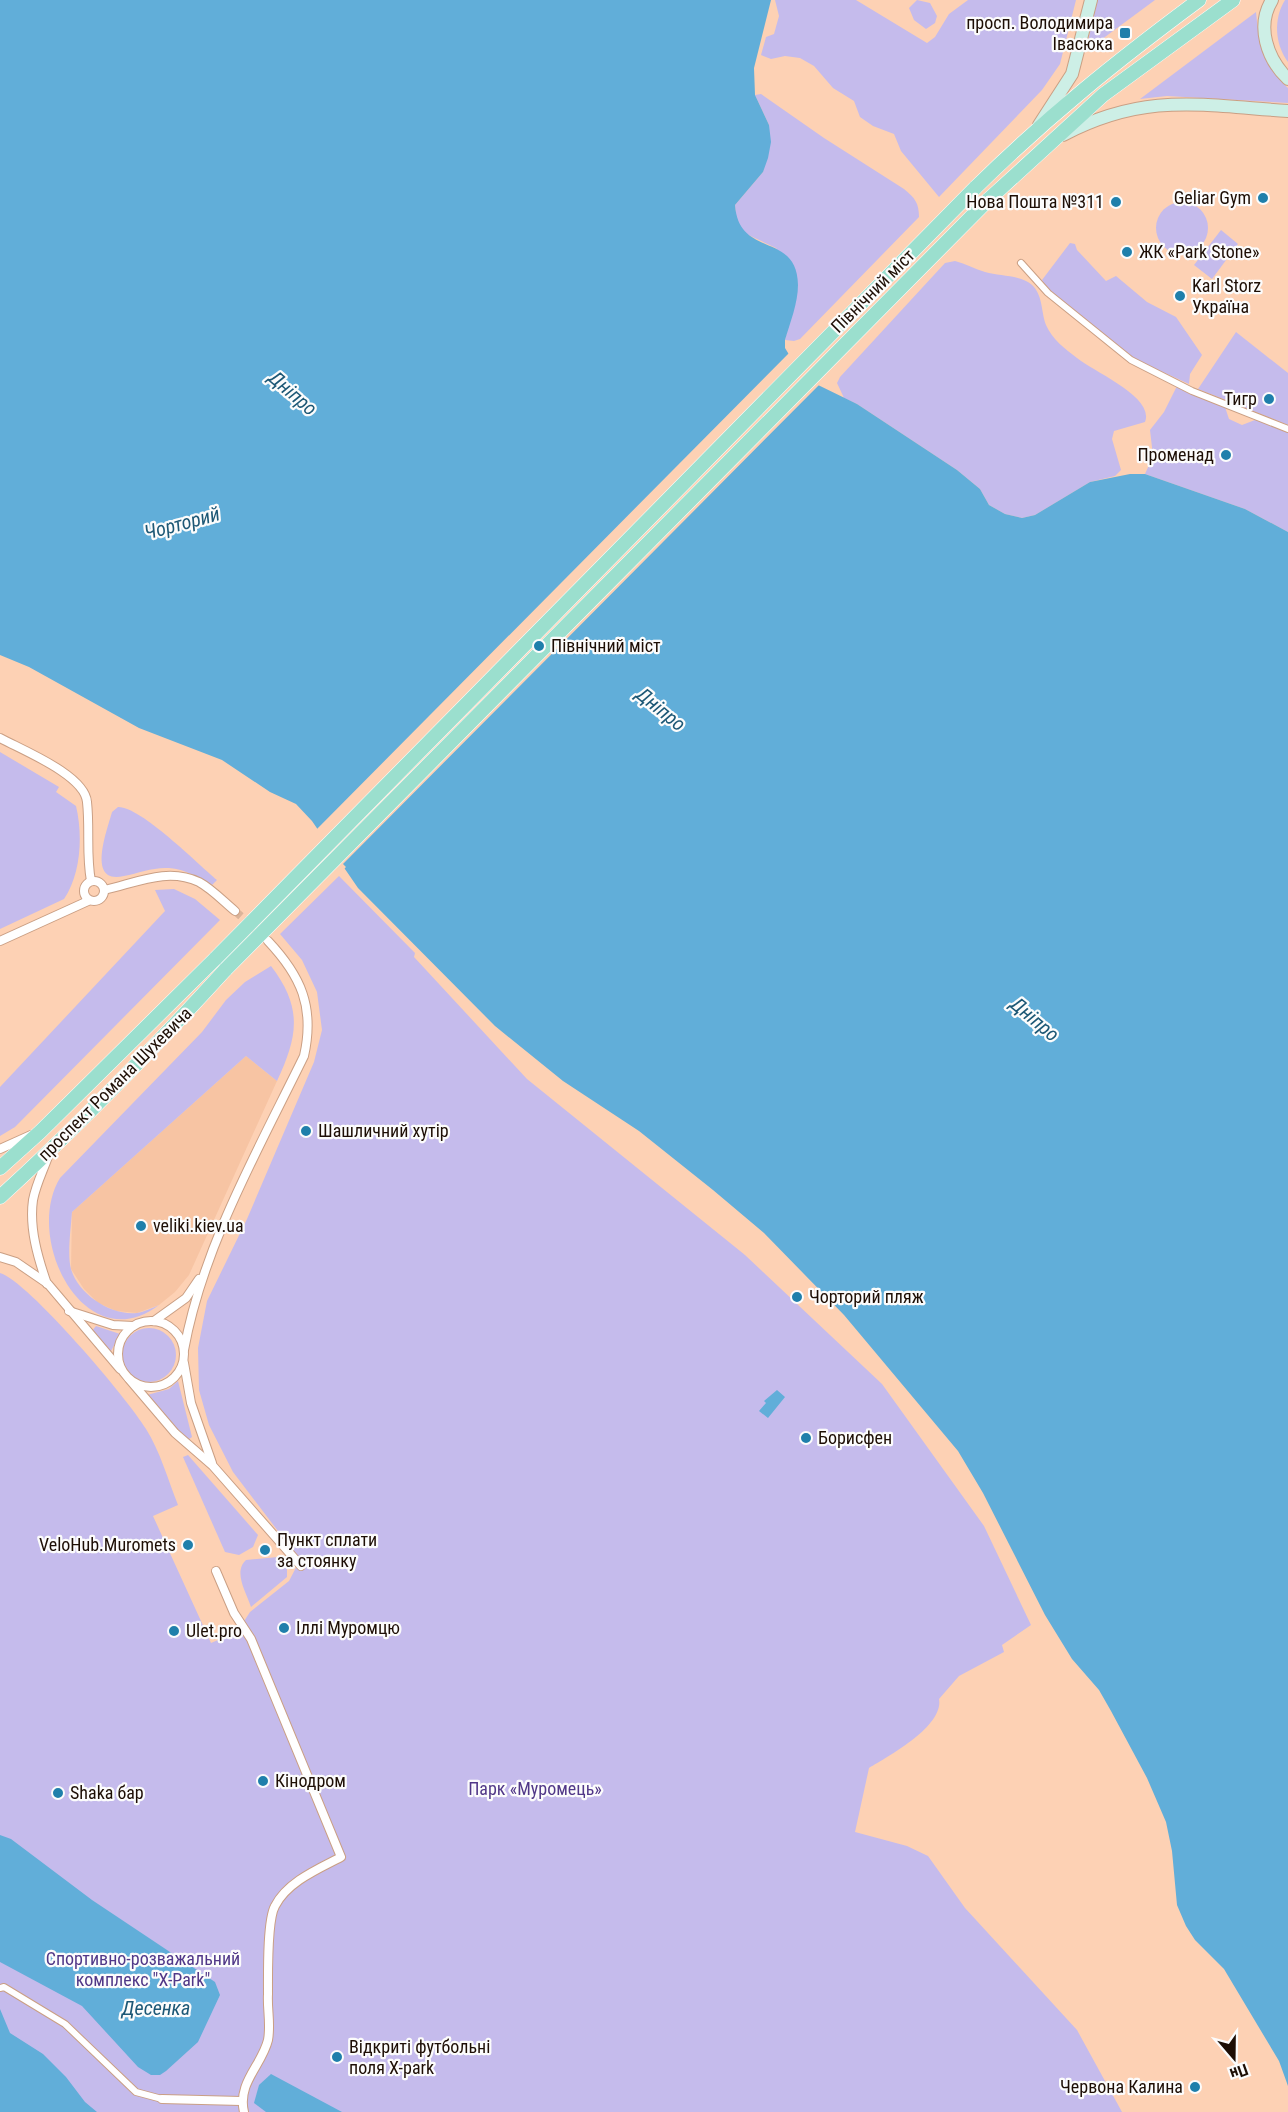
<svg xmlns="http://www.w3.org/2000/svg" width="1288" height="2112" viewBox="0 0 1288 2112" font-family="'Roboto Condensed',sans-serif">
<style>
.built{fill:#f7c4a3}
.green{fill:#c5bbec}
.water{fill:#61aed9}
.pier{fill:#fdd1b4}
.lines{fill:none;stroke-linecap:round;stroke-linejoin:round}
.minor-tunnel{stroke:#dbb49a;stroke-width:8;stroke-dasharray:8 4;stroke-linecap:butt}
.pedestrian-casing{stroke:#ca9f84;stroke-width:8}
.minor-casing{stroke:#ca9f84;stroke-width:10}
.secondary-casing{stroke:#ca9f84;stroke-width:14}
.primary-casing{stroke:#fff;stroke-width:15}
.pedestrian{stroke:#fff;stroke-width:6}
.minor{stroke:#fff;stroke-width:8}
.secondary{stroke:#cdefe6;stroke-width:12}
.primary{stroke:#9bdfce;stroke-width:14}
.primary-bridge-casing{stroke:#fff;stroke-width:15;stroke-linecap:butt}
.primary-bridge{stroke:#9bdfce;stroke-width:14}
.poi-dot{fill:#1f7fab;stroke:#fcfcfc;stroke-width:2}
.labels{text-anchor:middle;stroke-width:4.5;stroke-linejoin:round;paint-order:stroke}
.poi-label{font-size:18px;fill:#1d0e05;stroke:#fcfcfc;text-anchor:start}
.street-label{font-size:18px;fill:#1d0e05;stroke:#fcfcfc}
.park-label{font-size:18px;fill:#513888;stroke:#fcfcfc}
.water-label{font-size:20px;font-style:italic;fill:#1d5876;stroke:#fcfcfc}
</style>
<rect width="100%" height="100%" fill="#fdd1b4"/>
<path class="built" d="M246 1056 277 1081 189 1275 175 1292 159 1305 137 1313 116 1311 98 1303 84 1289 71 1269 72 1212Z"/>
<g class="green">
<path d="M775 0H856L927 43 935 37 949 14 968 0H1076L1060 64 1042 90 939 197 901 151 894 134 873 126 860 117 854 101 833 88 814 66 800 58 785 56 771 59 761 55 766 37 774 34 779 16Z"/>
<path d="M917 0 930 3 937 16 935 23 926 29 914 20 909 8Z"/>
<path d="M1097 0H1155L1086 51Z"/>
<path d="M1285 0H1288V62C1275 45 1273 19 1285 0Z"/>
<path d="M1256 12C1259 43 1264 67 1288 88V103L1167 96 1140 99Z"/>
<path d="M761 94 824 138 904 189C915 198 919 203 919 217L800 339 794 341 785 340 798 285 776 248 742 232 736 217 735 205 763 172 769 125 755 95Z"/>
<circle cx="1182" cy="228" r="26"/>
<path d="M1221 230 1238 244 1212 279 1194 265Z"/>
<path d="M1070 243 1075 244 1077 250 1106 281 1116 276 1147 302 1176 317 1202 355 1190 374 1189 384 1132 358 1048 291 1042 280Z"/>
<path d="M955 261C966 264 975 269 985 272 998 276 1015 275 1026 281 1044 290 1040 310 1046 325 1052 339 1065 349 1077 358 1094 372 1155 397 1145 422L1114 431 1112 439 1121 470 1115 476 1090 482 1035 515 1022 518 1005 514 989 505 980 489 957 470 857 404 844 398 837 383 840 377 945 263Z"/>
<path d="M1236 332 1288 373V425L1198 389Z"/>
<path d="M1177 386 1225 407 1229 419 1242 425 1255 420 1288 430V532L1245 509 1145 474 1153 456 1150 430 1164 412Z"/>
<path d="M0 752 59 787 56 792 76 806C83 835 81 874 64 899L0 929Z"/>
<path d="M118 807C140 806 198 864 217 880L212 885C199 878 185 869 169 868 153 867 139 873 124 876 86 885 107 831 112 812Z"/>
<path d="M339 876 415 953 414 957 527 1079 745 1255 882 1384 984 1526 1031 1625 1002 1645 1004 1652 959 1676 939 1699C944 1726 889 1756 869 1768L855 1832 907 1846 928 1856 965 1908 1077 2030 1122 2112H0V1273C28 1281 129 1400 146 1429 160 1451 168 1480 178 1505L153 1516 211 1643 237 1632 250 1612 289 1581 300 1560 233 1472 209 1425 199 1390 198 1348 207 1301 247 1219 314 1062 322 1030 317 992 302 960 280 934Z"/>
<path d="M174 889 195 899 220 920 15 1127 0 1136V1087L165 911 155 890Z"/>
<path d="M271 966C303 1008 298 1036 277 1081L246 1056 72 1212C71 1227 67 1255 71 1269 78 1294 111 1316 137 1313 144 1312 152 1308 159 1305 85 1361 23 1239 60 1178L202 1032 226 1000 245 982Z"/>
<path d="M96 1326 120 1334 110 1353 92 1331Z"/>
<circle cx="149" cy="1355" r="27"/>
<path d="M178 1381 192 1437 189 1439H186L147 1395 169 1389Z"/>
<path d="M188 1455 258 1535 253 1547 239 1555 225 1552 183 1457Z"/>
<path d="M278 1557 287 1566V1577L251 1607C246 1592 233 1572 246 1560Z"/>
</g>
<g class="water">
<path d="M0 0H771L754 68 755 95 769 125 771 142 768 158 763 172 735 205C739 259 797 231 798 285 798 303 790 323 785 340V348L796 366 816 384 857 404 957 470 980 489 989 505 1005 514 1022 518 1035 515 1090 482 1130 474H1145L1245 509 1288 532V2086L1279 2061 1224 1969 1195 1940 1186 1926 1177 1905 1172 1851 1166 1822 1147 1778 1111 1711 1099 1690 1072 1659 1045 1615 983 1493 958 1451 844 1315 764 1233 713 1190 639 1131 563 1081 495 1026 358 888 312 821 296 804 270 792 222 760 139 728 29 667 0 655Z"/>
<path d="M777 1390 785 1397 768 1418 759 1411 766 1403 764 1401Z"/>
<path d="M0 1835 11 1839 92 1900 215 1982 220 1995 198 2042 166 2071 160 2075H151L138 2067 82 2006 0 1962Z"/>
<path d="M0 2009 10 2033 43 2054 66 2077 85 2102 97 2112H0Z"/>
<path d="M271 2074 342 2112H266L254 2103 259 2085Z"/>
</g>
<path class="pier" d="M791 351 798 364 821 383 343 864 346 867 342 871 315 831Z"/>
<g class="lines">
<path class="minor-tunnel" d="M235 911 264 937"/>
<defs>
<g id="pedestrian">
<path d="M1021 263 1048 293 1131 360 1192 391 1288 429"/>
<path d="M0 1988 4 1987 65 2024 136 2092 162 2099"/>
</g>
<g id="minor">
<path d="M0 738C22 750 85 775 87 802 90 829 86 855 91 881"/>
<circle cx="94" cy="891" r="10"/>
<path d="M104 890C136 883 167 867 199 882 212 889 224 902 235 911"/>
<path d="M0 941 88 901"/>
<path d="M0 1149 31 1135"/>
<path d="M0 1257 16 1262 48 1284 120 1369"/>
<path d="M47 1284C38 1258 29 1228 33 1200 36 1184 44 1169 49 1154"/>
<path d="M69 1311 113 1325 133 1326"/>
<circle cx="151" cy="1354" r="33"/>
<path d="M154 1321 186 1298 199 1279"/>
<path d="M184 1350C203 1246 258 1150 304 1056 315 1007 301 976 268 941"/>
<path d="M184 1363 191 1403 212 1463"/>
<path d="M129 1379 175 1433 213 1466 301 1566"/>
<path d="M216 1571 234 1613 251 1639 341 1857C318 1869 287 1882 275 1906 267 1920 268 1975 268 1994 267 2009 271 2024 268 2040 262 2065 237 2083 244 2112"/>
<path d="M162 2099 241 2101"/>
</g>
<g id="secondary">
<path d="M1272 0C1256 26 1267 59 1288 79"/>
<path d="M1039 125 1072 74 1091 0"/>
<path d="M1063 135C1145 92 1200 105 1288 111"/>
</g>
<g id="primary">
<path d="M975 188C1047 117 1118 60 1199 0"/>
<path d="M988 200 1103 95 1233 0"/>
<path d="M0 1168 40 1132 216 958"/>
<path d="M0 1197C79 1125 154 1048 226 969"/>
</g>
</defs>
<use href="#pedestrian" class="pedestrian-casing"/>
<use href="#minor" class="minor-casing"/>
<use href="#secondary" class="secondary-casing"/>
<use href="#primary" class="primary-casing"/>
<use href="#pedestrian" class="pedestrian"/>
<use href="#minor" class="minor"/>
<use href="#secondary" class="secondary"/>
<use href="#primary" class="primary"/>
<defs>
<g id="primary-bridge">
<path d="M216 958 975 188"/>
<path d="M226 969 988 200"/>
</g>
</defs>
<use href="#primary-bridge" class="primary-bridge-casing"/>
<use href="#primary-bridge" class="primary-bridge"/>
</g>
<g class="poi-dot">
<rect x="1119" y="27" width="12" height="12" rx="3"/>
<circle cx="1263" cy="198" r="6"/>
<circle cx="1116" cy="202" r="6"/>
<circle cx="1127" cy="252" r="6"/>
<circle cx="1180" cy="296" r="6"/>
<circle cx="1269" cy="399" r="6"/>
<circle cx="1226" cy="455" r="6"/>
<circle cx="539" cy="646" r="6"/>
<circle cx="306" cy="1131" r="6"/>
<circle cx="141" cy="1226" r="6"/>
<circle cx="797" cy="1297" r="6"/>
<circle cx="806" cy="1438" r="6"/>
<circle cx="188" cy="1545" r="6"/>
<circle cx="265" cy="1550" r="6"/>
<circle cx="284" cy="1628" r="6"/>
<circle cx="174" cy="1631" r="6"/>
<circle cx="263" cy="1781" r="6"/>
<circle cx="58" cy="1793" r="6"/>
<circle cx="337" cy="2057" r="6"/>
<circle cx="1195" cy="2087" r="6"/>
</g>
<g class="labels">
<g class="poi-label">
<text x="1113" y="29" text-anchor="end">просп. Володимира<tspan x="1113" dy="21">Івасюка</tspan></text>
<text x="1251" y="204" text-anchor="end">Geliar Gym</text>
<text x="1104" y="208" text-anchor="end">Нова Пошта №311</text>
<text x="1139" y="258">ЖК «Park Stone»</text>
<text x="1192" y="292">Karl Storz<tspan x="1192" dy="21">Україна</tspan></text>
<text x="1257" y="405" text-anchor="end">Тигр</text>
<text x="1214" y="461" text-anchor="end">Променад</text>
<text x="551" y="652">Північний міст</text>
<text x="318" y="1137">Шашличний хутір</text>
<text x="153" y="1232">veliki.kiev.ua</text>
<text x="809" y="1303">Чорторий пляж</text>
<text x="818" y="1444">Борисфен</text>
<text x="277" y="1546">Пункт сплати<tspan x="277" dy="21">за стоянку</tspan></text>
<text x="176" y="1551" text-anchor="end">VeloHub.Muromets</text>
<text x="296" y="1634">Іллі Муромцю</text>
<text x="186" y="1637">Ulet.pro</text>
<text x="275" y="1787">Кінодром</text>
<text x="70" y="1799">Shaka бар</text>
<text x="349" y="2053">Відкриті футбольні<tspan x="349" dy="21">поля X-park</tspan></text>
<text x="1183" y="2093" text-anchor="end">Червона Калина</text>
</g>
<g class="street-label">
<text transform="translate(873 291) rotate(-45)" y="6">Північний міст</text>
<text transform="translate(115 1084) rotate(-45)" y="6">проспект Романа Шухевича</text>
</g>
<g class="park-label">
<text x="535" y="1795">Парк «Муромець»</text>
<text x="143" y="1965">Спортивно-розважальний<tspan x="143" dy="21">комплекс "Х-Park"</tspan></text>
</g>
<g class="water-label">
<text transform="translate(293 393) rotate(41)" y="7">Дніпро</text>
<text transform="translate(182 523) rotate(-15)" y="7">Чорторий</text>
<text transform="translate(661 709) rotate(39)" y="7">Дніпро</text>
<text transform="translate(1035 1019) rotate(40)" y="7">Дніпро</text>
<text x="156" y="2015">Десенка</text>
</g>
</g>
<g transform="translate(1234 2058) rotate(160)" stroke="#fcfcfc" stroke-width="4.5" paint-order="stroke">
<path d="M0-4.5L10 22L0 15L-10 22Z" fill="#1d0e05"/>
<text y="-9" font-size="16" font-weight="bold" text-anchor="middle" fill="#1d0e05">Пн</text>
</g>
</svg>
